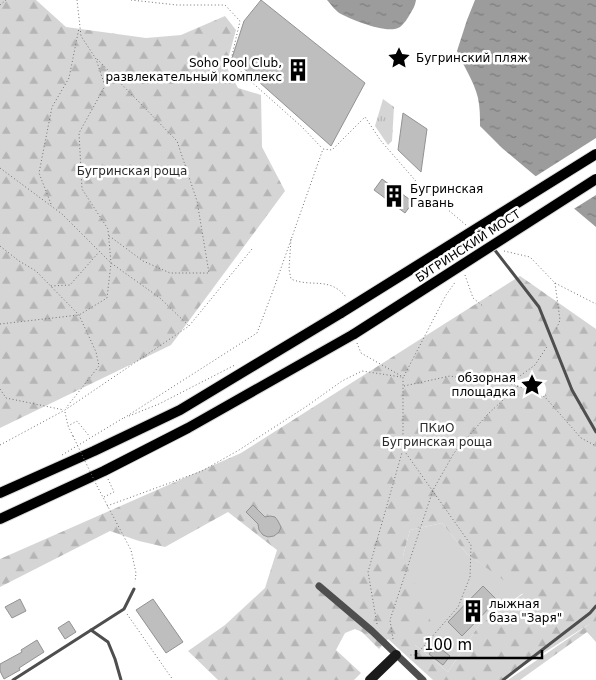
<svg xmlns="http://www.w3.org/2000/svg" width="596" height="680" viewBox="0 0 596 680" font-family="'DejaVu Sans',sans-serif">
<style>
.grass{fill:#d5d5d5}
.forest{fill:url(#forest-firs);fill-rule:evenodd}
.park{fill:url(#park-tufts)}
.water{fill:url(#water-ripples)}
.pier{fill:#fff}
.building{fill:#bebebe;stroke:#929292}
.lines{fill:none;stroke-linecap:round;stroke-linejoin:round}
.primary-casing{stroke:#dbdbdb;stroke-width:12}
.path{stroke:#707070;stroke-width:1;stroke-dasharray:1 2.5;stroke-linecap:butt}
.lane{stroke:#4e4e4e;stroke-width:3}
.street{stroke:#4e4e4e;stroke-width:7}
.secondary{stroke:#1b1b1b;stroke-width:10}
.primary{stroke:#000;stroke-width:10}
.primary-bridge-casing{stroke:#dbdbdb;stroke-width:12;stroke-linecap:butt}
.path-bridge{stroke:#707070;stroke-width:1;stroke-dasharray:1 2.5;stroke-linecap:butt}
.primary-bridge{stroke:#000;stroke-width:10}
.labels{text-anchor:middle;stroke-width:5;stroke-linejoin:round;paint-order:stroke}
.poi-label{font-size:12px;fill:#000;stroke:#fff;text-anchor:start}
.park-label{font-size:12px;fill:#2c2c2c;stroke:#fff}
.street-label{font-size:12px;fill:#000;stroke:#fff}
</style>
<defs>
<pattern id="forest-firs" width="22" height="20" patternUnits="userSpaceOnUse" patternTransform="scale(1.25)"><rect width="22" height="20" fill="#d5d5d5"/><path d="M5 1l3.5 6h-7zM16 11l3.5 6h-7z" fill="#b5b5b5"/></pattern>
<pattern id="park-tufts" width="24" height="20" patternUnits="userSpaceOnUse" patternTransform="scale(1.25)"><rect width="24" height="20" fill="#d5d5d5"/><path d="M3 7l-1-3M5 7V3M7 7l1-3M15 17l-1-3M17 17v-4M19 17l1-3" fill="none" stroke="#b5b5b5"/></pattern>
<pattern id="water-ripples" width="26" height="14" patternUnits="userSpaceOnUse" patternTransform="scale(1.25)"><rect width="26" height="14" fill="#9c9c9c"/><path d="M2 4q2-2 4 0t4 0M15 11q2-2 4 0t4 0" fill="none" stroke="#7d7d7d"/></pattern>
</defs>
<rect width="100%" height="100%" fill="#fff"/>
<path class="grass" d="M442 523 467 554 523 593 479 625 448 672 415 645 403 556 410 530Z"/>
<g class="forest">
<path d="M0 0H36L66 27 146 38 181 35 225 16 236 30 226 66 238 88 261 95 262 147 285 191 171 345 0 428Z"/>
<path d="M520 276 596 329V642L587 632 520 680H508L591 623 501 680H433L388 639 379 649 362 632 355 629 345 633 336 650 361 673 354 680H218L188 651 225 625 265 588 277 550 228 512 165 547 139 541 110 531 0 587V559L241 453ZM528 377C534 378 545 379 546 388 547 391 545 394 544 397L513 384 519 380ZM442 523 467 554 523 594 479 625 448 672 415 645 431 622 403 556 410 530Z"/>
</g>
<path class="park" d="M383 99 394 107 392 141 388 145 375 126Z"/>
<g class="water">
<path d="M327 0H416C415 6 413 9 410 14 408 18 404 24 400 27 388 35 353 20 341 14 335 11 331 4 327 0Z"/>
<path d="M475 0H596V227L502 148 480 126C480 117 480 107 478 98 474 81 464 67 457 51L467 20Z"/>
</g>
<path class="pier" d="M596 138V195L572 210 533 178Z"/>
<g class="building">
<path d="M261 0 365 83 331 146 232 58 244 21Z"/>
<path d="M403 113 427 129 421 172 398 150Z"/>
<path d="M382 179 413 202 405 213 374 190Z"/>
<path d="M253 505 265 517 270 516 275 517 278 521 281 527 279 532 274 536 268 537 263 535 259 530 258 524 246 512Z"/>
<path d="M483 586 497 600 462 636 448 622Z"/>
<path d="M20 599 26 611 12 618 5 607Z"/>
<path d="M153 599 183 642 166 653 136 610Z"/>
<path d="M69 621 76 632 65 639 58 628Z"/>
<path d="M37 640 44 652 19 668 20 670 4 679 0 671V664L22 652 21 650Z"/>
<path d="M436 645 450 656 443 665 429 654Z"/>
</g>
<g class="lines">
<defs>
<g id="primary">
<path d="M0 493 94 451 180 410 341 313"/>
<path d="M0 519 104 471 188 428 354 334"/>
</g>
</defs>
<use href="#primary" class="primary-casing"/>
<g class="path">
<path d="M131 0 177 5H225L240 21 231 60 247 78 302 127 322 148"/>
<path d="M0 5 6 0"/>
<path d="M97 59 177 141 197 201 209 273H170L143 261 108 235"/>
<path d="M0 168 62 214 111 263 160 298 189 326"/>
<path d="M51 204 39 173 52 107 69 78 79 28"/>
<path d="M291 239 289 269 291 279C312 288 329 276 346 297"/>
<path d="M0 246 19 261 36 271 79 315 96 352 99 366 66 408"/>
<path d="M504 251 530 257 555 283 596 304"/>
<path d="M465 275 473 298 484 307"/>
<path d="M555 283 560 320 556 330"/>
<path d="M51 286 70 285 99 252"/>
<path d="M0 324 79 315 107 298 111 263 108 229 82 189 79 133 105 86 96 59 81 36 77 0"/>
<path d="M357 343 361 353 403 377V449L471 545 470 577 458 607 416 655H409"/>
<path d="M404 376 446 295 456 281"/>
<path d="M509 384 535 365 548 345"/>
<path d="M404 386 450 376 489 383 513 384 545 397 581 438 596 446"/>
<path d="M0 389 6 398 64 410"/>
<path d="M65 412 68 426"/>
<path d="M129 416 159 404 235 365"/>
<path d="M124 418 257 333 274 288 323 149 332 150 365 117 381 141 421 187 466 225"/>
<path d="M73 436 68 426 77 421 90 437"/>
<path d="M0 445 65 410 189 326 252 249"/>
<path d="M62 455 125 417"/>
<path d="M97 486 131 550 136 573 135 582"/>
<path d="M104 497 114 492 108 479"/>
<path d="M107 506 202 471 239 450 307 406 342 381 362 371 401 377"/>
<path d="M127 614 173 680"/>
<path d="M377 624 368 572 403 449"/>
<path d="M393 639 390 620 433 490 454 453 487 415 518 386"/>
</g>
<g class="lane">
<path d="M494 249 539 307 572 390 596 432"/>
<path d="M91 630 108 642 115 659 121 680"/>
<path d="M13 680 124 609 134 589"/>
<path d="M503 680 590 613 596 606"/>
</g>
<path class="street" d="M319 586 372 631 423 680"/>
<path class="secondary" d="M370 680 396 655"/>
<use href="#primary" class="primary"/>
<defs>
<g id="primary-bridge">
<path d="M341 313 596 154"/>
<path d="M354 334 596 179"/>
</g>
</defs>
<use href="#primary-bridge" class="primary-bridge-casing"/>
<path class="path-bridge" d="M73 436 97 486"/>
<use href="#primary-bridge" class="primary-bridge"/>
</g>
<defs>
<symbol id="sight-bare" viewBox="-9 -9 18 18"><path d="M0-6L1.8-2.2L6-1.7L2.9 1.2L3.7 5.4L0 3.3L-3.7 5.4L-2.9 1.2L-6-1.7L-1.8-2.2Z" fill="#000" stroke="#fff" stroke-width="2.5" paint-order="stroke"/></symbol>
<symbol id="building-bare" viewBox="-9 -9 18 18"><path d="M-4-6H4V6H1V3H-1V6H-4ZM-2.5-4.3h1.7v1.8h-1.7ZM.8-4.3h1.7v1.8H.8ZM-2.5-1h1.7V.8h-1.7ZM.8-1h1.7V.8H.8Z" fill="#000" stroke="#fff" stroke-width="2.5" paint-order="stroke"/></symbol>
</defs>
<g fill-rule="evenodd">
<use href="#sight-bare" x="383" y="42" width="32" height="32"/>
<use href="#building-bare" x="282" y="54" width="32" height="32"/>
<use href="#building-bare" x="378" y="180" width="32" height="32"/>
<use href="#sight-bare" x="516" y="369" width="32" height="32"/>
<use href="#building-bare" x="457" y="595" width="32" height="32"/>
</g>
<g class="labels">
<g class="poi-label">
<text x="416" y="62">Бугринский пляж</text>
<text x="282" y="67" text-anchor="end">Soho Pool Club,<tspan x="282" dy="14">развлекательный комплекс</tspan></text>
<text x="410" y="193">Бугринская<tspan x="410" dy="14">Гавань</tspan></text>
<text x="516" y="382" text-anchor="end">обзорная<tspan x="516" dy="14">площадка</tspan></text>
<text x="489" y="608">лыжная<tspan x="489" dy="14">база "Заря"</tspan></text>
</g>
<g class="park-label">
<text x="132" y="175">Бугринская роща</text>
<text x="437" y="432">ПКиО<tspan x="437" dy="14">Бугринская роща</tspan></text>
</g>
<g class="street-label">
<text transform="translate(468 246) rotate(-33)" y="4">БУГРИНСКИЙ МОСТ</text>
</g>
</g>
<path d="M416 650v8h126v-8" fill="none" stroke="#000000" stroke-width="2.5"/>
<text x="424" y="650" font-size="15" fill="#000000" stroke="#ffffff" stroke-width="4" paint-order="stroke">100 m</text>
</svg>
